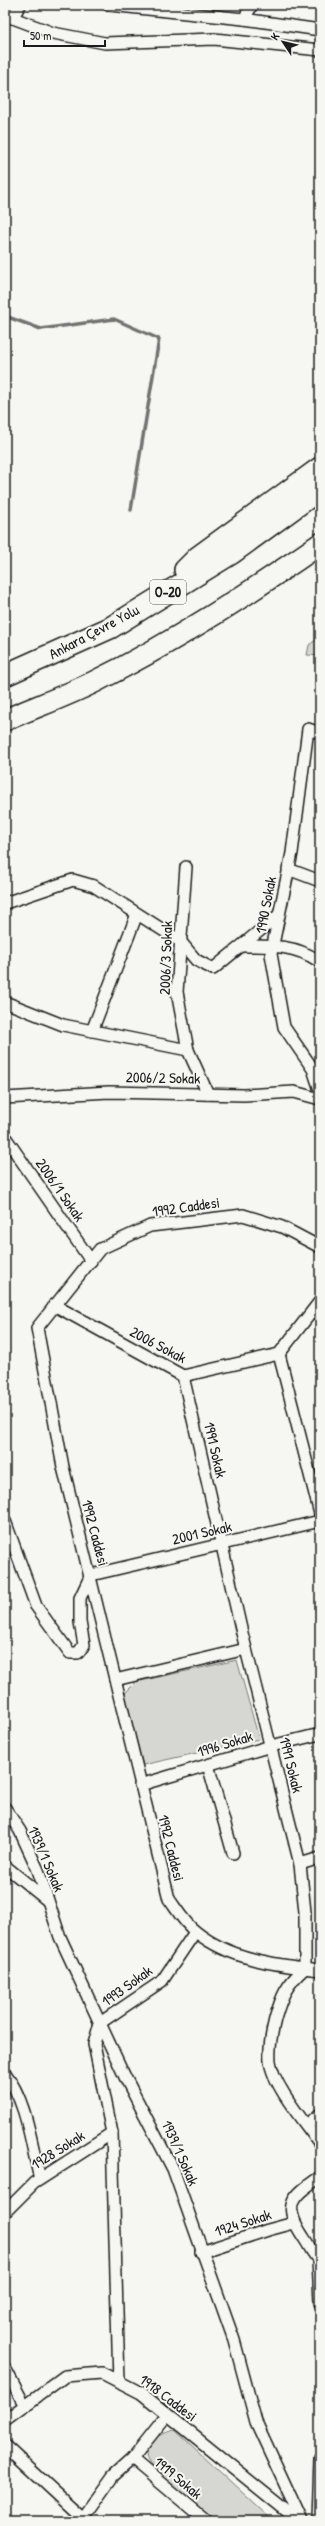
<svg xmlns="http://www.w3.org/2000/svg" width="325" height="2526" viewBox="0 0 325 2526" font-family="'Patrick Hand',sans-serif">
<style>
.green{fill:#d6d6d2;stroke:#797977}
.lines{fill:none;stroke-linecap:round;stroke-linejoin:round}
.stream{stroke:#727271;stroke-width:3.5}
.street-casing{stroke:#1c1c1c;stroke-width:14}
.highway-casing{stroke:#1c1c1c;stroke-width:24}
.street{stroke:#f6f6f2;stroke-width:11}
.highway{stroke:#f6f6f2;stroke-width:21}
.labels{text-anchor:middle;stroke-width:4;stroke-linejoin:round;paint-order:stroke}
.shield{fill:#f6f6f2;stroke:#5d5d5c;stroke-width:1}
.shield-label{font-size:14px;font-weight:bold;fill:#1c1c1c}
.street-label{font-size:15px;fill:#1c1c1c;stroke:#f6f6f2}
</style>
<rect width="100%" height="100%" fill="#f6f6f2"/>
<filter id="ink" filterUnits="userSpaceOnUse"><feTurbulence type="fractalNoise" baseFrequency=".025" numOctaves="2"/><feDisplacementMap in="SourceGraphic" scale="8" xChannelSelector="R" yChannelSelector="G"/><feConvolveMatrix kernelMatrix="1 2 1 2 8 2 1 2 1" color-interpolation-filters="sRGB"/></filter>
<g filter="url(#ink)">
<g class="green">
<path d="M320 637V656L307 655 309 645Z"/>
<path d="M237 1660 259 1739 143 1765 124 1694 136 1682Z"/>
<path d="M175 2430 273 2521H211L152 2467C136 2448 155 2434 175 2430Z"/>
</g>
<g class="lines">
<path class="stream" d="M5 316 41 329 114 319 159 339 131 510"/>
<defs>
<g id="street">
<path d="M109 5 244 19 320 30"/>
<path d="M5 15 53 33 105 43 214 39 320 50"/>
<path d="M12 18 20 5"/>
<path d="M244 19 252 5"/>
<path d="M320 733 308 729 292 853 271 954 284 1027 313 1069 320 1090"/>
<path d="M186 867 177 992 188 1050 208 1094"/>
<path d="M288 869 320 881"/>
<path d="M5 903 73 880 94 886 180 941 196 960 213 969 279 915"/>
<path d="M242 946C269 946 293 944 317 960"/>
<path d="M5 1002 63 1025 188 1050"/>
<path d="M92 1031 137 914"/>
<path d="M5 1098 109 1092 244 1095 294 1092 320 1099"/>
<path d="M5 1137 91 1261"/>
<path d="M320 1247 282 1227 243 1215 150 1226 100 1249 37 1328 63 1467 169 1899C177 1910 185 1924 196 1932 231 1960 277 1965 320 1970"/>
<path d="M54 1305 183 1376 279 1354"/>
<path d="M279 1354 320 1514"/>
<path d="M279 1354 320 1301"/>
<path d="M183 1376 242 1633 300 1864 305 1912V1968C286 1985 282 1995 275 2019 272 2031 269 2049 270 2061 273 2086 306 2124 320 2144"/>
<path d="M5 1521 36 1606 70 1653H78L84 1645 80 1622V1598L91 1575 320 1521"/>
<path d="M115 1680 246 1649"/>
<path d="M208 1765 233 1853"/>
<path d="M140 1785 271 1746 320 1734"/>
<path d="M5 1808 20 1831 38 1870 60 1937 125 2077 173 2169 234 2340 256 2422 302 2521"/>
<path d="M300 1864 320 1858"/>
<path d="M5 1866 47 1900"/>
<path d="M5 2073C27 2102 31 2144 40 2179"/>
<path d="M307 2125 320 2114"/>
<path d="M320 2177C290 2198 282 2205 304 2238 309 2245 313 2255 320 2261"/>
<path d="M5 2212 34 2183 112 2133"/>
<path d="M201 2252 268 2230 294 2223"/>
<path d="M318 2260 320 2303"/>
<path d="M5 2368 25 2406"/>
<path d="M119 2382 112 2133 94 2044 100 2023 162 1981 195 1932"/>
<path d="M5 2420 65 2376 102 2373 141 2393 299 2521"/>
<path d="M5 2446 83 2518"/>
<path d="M132 2459 206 2521"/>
<path d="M81 2521 113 2476 132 2459 167 2415"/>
<path d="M318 2521 320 2457"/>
</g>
<g id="highway">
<path d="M185 570 198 557 320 468"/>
<path d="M5 675 110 628 232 553 320 489"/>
<path d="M5 720C35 707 66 696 94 682 173 643 248 594 320 544"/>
</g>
</defs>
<use href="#street" class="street-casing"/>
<use href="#highway" class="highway-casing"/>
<use href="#street" class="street"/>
<use href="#highway" class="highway"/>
</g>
</g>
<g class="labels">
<rect class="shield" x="150" y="580" width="36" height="24" rx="3"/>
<g class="shield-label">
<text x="168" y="597">O-20</text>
</g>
<g class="street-label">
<text transform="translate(94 632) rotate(-28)" y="5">Ankara Çevre Yolu</text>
<text transform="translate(266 905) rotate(-79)" y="5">1990 Sokak</text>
<text transform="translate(166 958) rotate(-88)" y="5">2006/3 Sokak</text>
<text transform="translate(163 1078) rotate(1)" y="5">2006/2 Sokak</text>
<text transform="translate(60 1190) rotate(55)" y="5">2006/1 Sokak</text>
<text transform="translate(186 1207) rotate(-8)" y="5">1992 Caddesi</text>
<text transform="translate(158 1345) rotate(28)" y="5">2006 Sokak</text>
<text transform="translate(215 1450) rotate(77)" y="5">1991 Sokak</text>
<text transform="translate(95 1533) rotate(75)" y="5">1992 Caddesi</text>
<text transform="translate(202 1533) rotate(-13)" y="5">2001 Sokak</text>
<text transform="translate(225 1744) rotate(-17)" y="5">1996 Sokak</text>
<text transform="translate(291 1765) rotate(76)" y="5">1991 Sokak</text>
<text transform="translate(171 1848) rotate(76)" y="5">1992 Caddesi</text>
<text transform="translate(46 1859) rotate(67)" y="5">1939/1 Sokak</text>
<text transform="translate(127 1986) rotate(-36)" y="5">1993 Sokak</text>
<text transform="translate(58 2150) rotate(-32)" y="5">1928 Sokak</text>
<text transform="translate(180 2153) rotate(66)" y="5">1939/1 Sokak</text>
<text transform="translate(243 2223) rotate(-18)" y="5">1924 Sokak</text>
<text transform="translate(168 2398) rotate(37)" y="5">1918 Caddesi</text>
<text transform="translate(178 2478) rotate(40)" y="5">1919 Sokak</text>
</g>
</g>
<rect width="325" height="2526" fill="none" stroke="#f6f6f2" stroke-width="20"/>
<rect x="10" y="10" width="305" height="2506" fill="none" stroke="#1c1c1c" stroke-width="1.5" filter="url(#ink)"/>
<g transform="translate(283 42) rotate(305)" stroke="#f6f6f2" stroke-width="3" paint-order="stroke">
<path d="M0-3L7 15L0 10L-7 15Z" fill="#1c1c1c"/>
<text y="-6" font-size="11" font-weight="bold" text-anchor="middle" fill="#1c1c1c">K</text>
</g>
<path d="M24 40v6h81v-6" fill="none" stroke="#1c1c1c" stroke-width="2"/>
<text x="30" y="40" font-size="12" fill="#1c1c1c" stroke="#f6f6f2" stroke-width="3" paint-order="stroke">50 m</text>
</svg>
